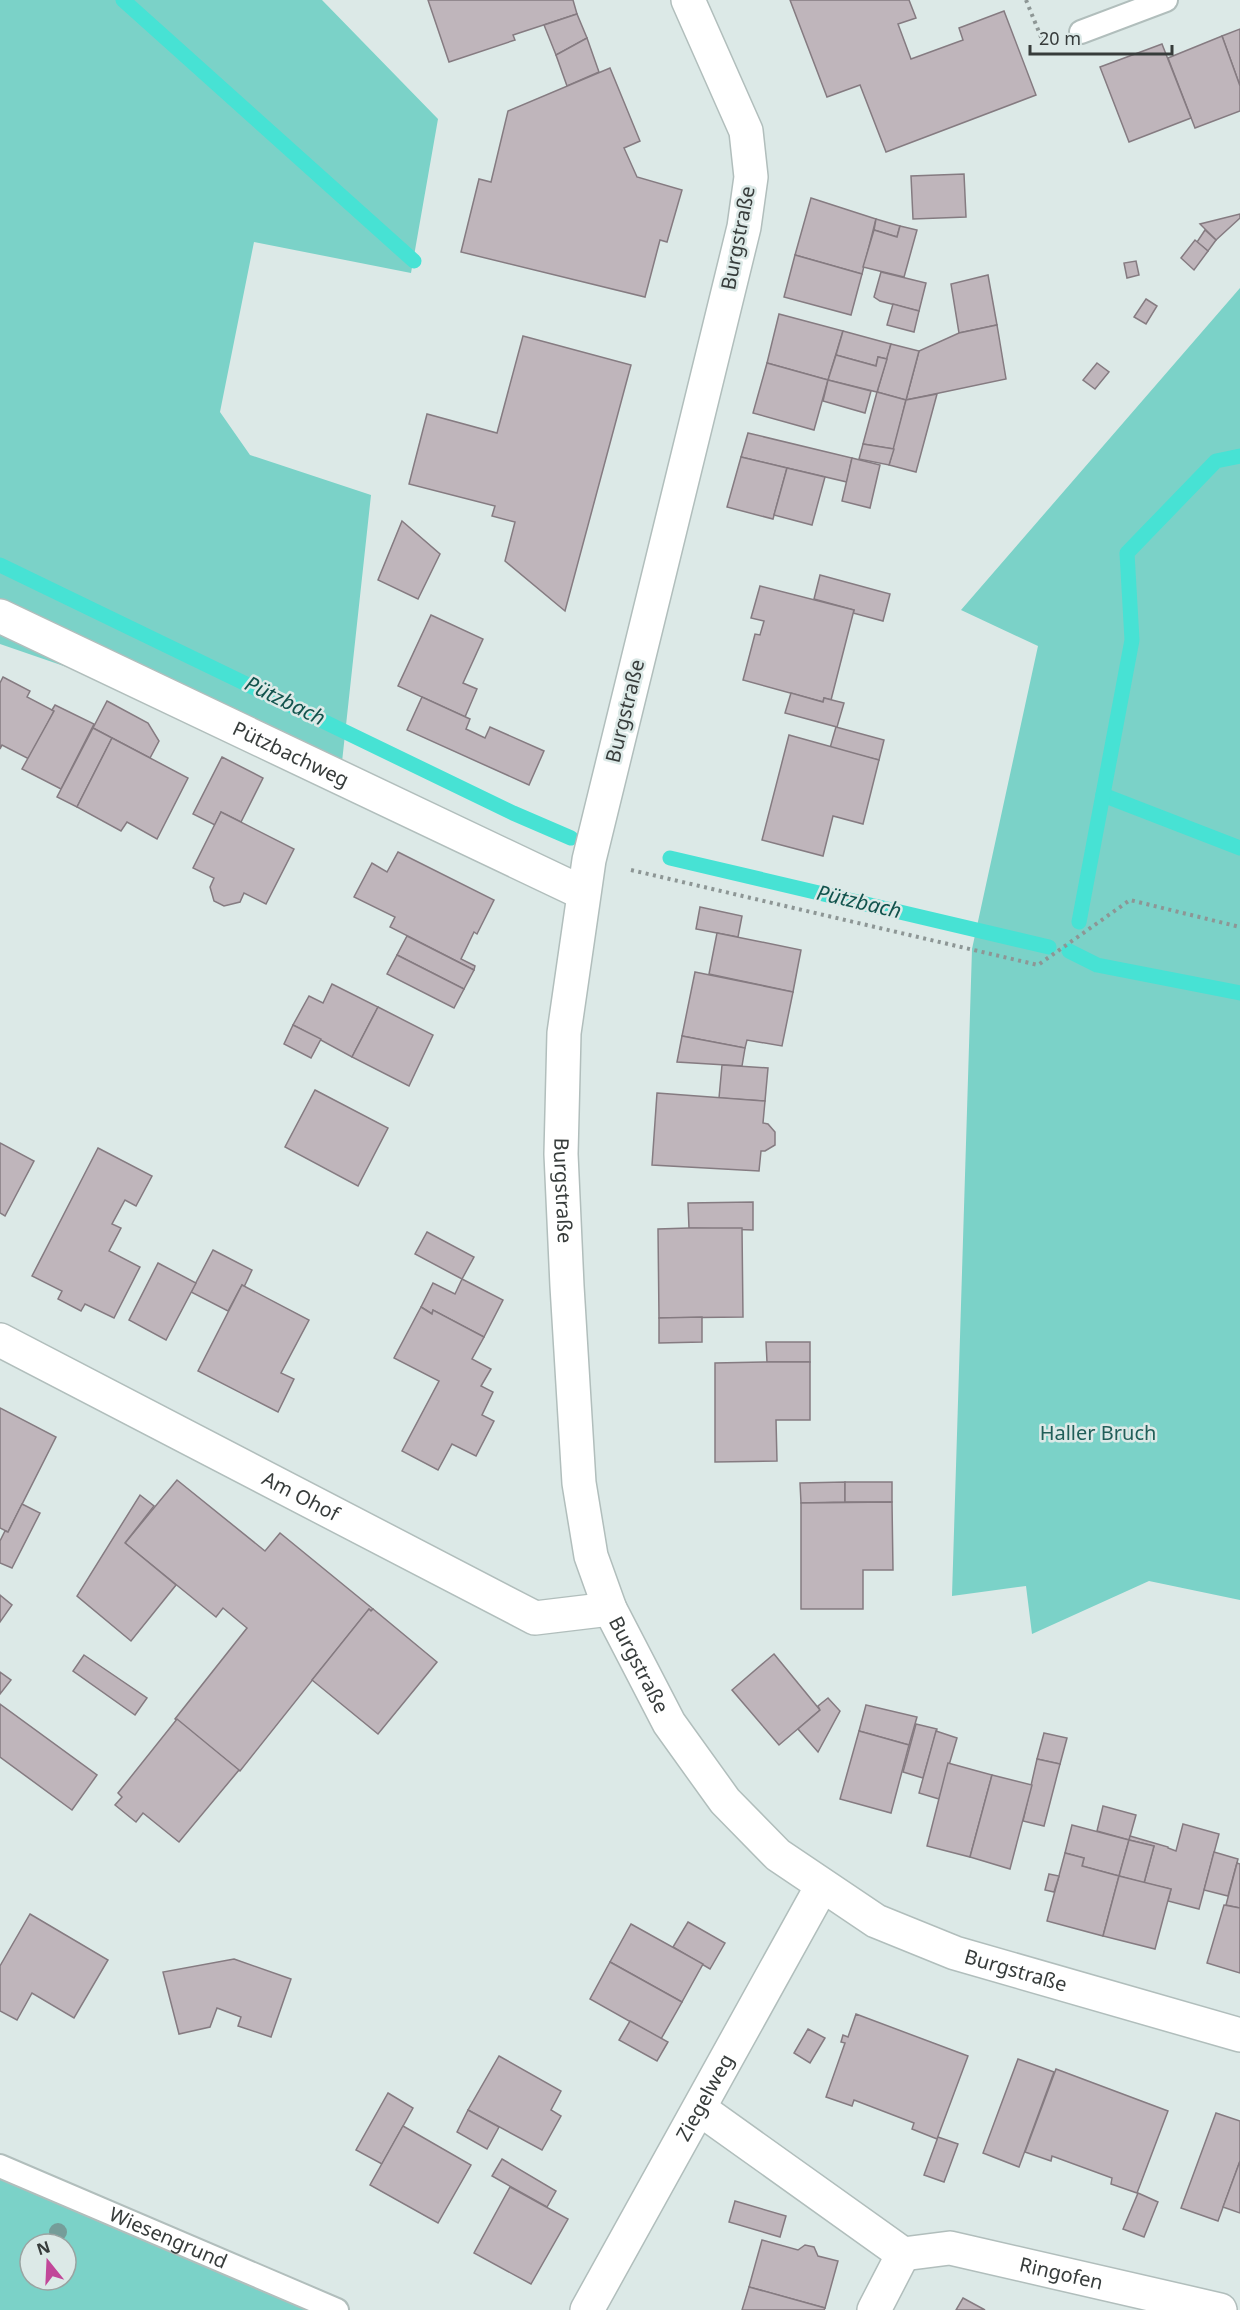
<svg xmlns="http://www.w3.org/2000/svg" width="1240" height="2310" viewBox="0 0 1240 2310" font-family="'Noto Sans',sans-serif">
<style>
.green{fill:#7bd2c8;fill-rule:evenodd}
.lines{fill:none;stroke-linecap:round;stroke-linejoin:round}
.stream{stroke:#47e2d4;stroke-width:15}
.building{fill:#bfb5bb;stroke:#857b81;stroke-width:1.5}
.service-casing{stroke:#b1bebc;stroke-width:26}
.minor-casing{stroke:#b1bebc;stroke-width:36}
.tertiary-casing{stroke:#b1bebc;stroke-width:36}
.path{stroke:#8d9695;stroke-width:4;stroke-dasharray:3 4.5;stroke-linecap:butt}
.service{stroke:#fff;stroke-width:22}
.minor{stroke:#fff;stroke-width:33}
.tertiary{stroke:#fff;stroke-width:33}
.tree{fill:#759d99}
.labels{text-anchor:middle;stroke-width:5;stroke-linejoin:round;paint-order:stroke}
.street-label{font-size:20px;fill:#373c3b;stroke:#dce9e7}
.park-label{font-size:20px;fill:#215f59;stroke:#dce9e7}
.water-label{font-size:21px;font-style:italic;fill:#12534d;stroke:#dce9e7}
</style>
<rect width="100%" height="100%" fill="#dce9e7"/>
<g class="green">
<path d="M0 0H322L438 119 411 273 254 242 220 412 250 455 371 495 342 762 0 644Z"/>
<path d="M1240 288V1600L1149 1581 1032 1634 1026 1586 952 1596 972 949 1038 646 961 610Z"/>
<path d="M0 2177 316 2310H0ZM30 2244H66V2280H30Z"/>
</g>
<g class="lines">
<g class="stream">
<path d="M123 0 414 261"/>
<path d="M0 565 513 813 571 838"/>
<path d="M1103 795 1240 848"/>
<path d="M670 858 1049 947"/>
<path d="M1079 922 1132 640 1127 553 1216 461 1240 456"/>
<path d="M1069 951 1097 965 1240 993"/>
</g>
</g>
<g class="building">
<path d="M428 0H573L577 14 513 35 515 40 449 62Z"/>
<path d="M790 0H909L916 18 898 24 911 59 963 40 959 28 1004 11 1036 95 886 152 860 85 827 97Z"/>
<path d="M577 14 587 38 556 55 544 25Z"/>
<path d="M1240 29V86L1222 36Z"/>
<path d="M1222 36 1240 86V111L1195 128 1168 58Z"/>
<path d="M587 38 599 72 567 86 556 55Z"/>
<path d="M1162 44 1191 118 1129 142 1100 67Z"/>
<path d="M610 68 640 141 624 148 637 177 682 190 667 242 660 240 645 297 461 252 479 179 491 182 508 111Z"/>
<path d="M964 174 966 217 913 219 911 176Z"/>
<path d="M811 198 876 219 862 274 795 255Z"/>
<path d="M1240 214V218L1216 240 1200 224Z"/>
<path d="M876 219 900 226 897 237 874 230Z"/>
<path d="M900 226 917 230 904 277 863 267 874 230 897 237Z"/>
<path d="M1205 230 1216 240 1208 251 1197 242Z"/>
<path d="M1195 240 1208 251 1194 270 1181 258Z"/>
<path d="M795 255 862 274 851 315 784 297Z"/>
<path d="M1136 261 1139 275 1127 278 1124 263Z"/>
<path d="M881 272 926 283 919 311 880 301 874 297Z"/>
<path d="M988 275 997 325 959 333 951 284Z"/>
<path d="M1146 299 1157 306 1146 324 1134 317Z"/>
<path d="M893 304 919 311 914 332 887 325Z"/>
<path d="M779 314 843 331 828 380 767 363Z"/>
<path d="M997 325 1006 379 906 400 919 351 959 333Z"/>
<path d="M843 331 891 344 887 359 878 357 876 366 836 355Z"/>
<path d="M523 336 631 365 565 611 505 561 515 522 492 516 495 506 409 484 427 414 497 433Z"/>
<path d="M891 344 919 351 906 400 877 392Z"/>
<path d="M836 355 876 366 878 357 887 359 877 392 828 380Z"/>
<path d="M767 363 828 380 814 430 753 413Z"/>
<path d="M1097 363 1109 372 1095 389 1083 380Z"/>
<path d="M828 380 871 391 865 413 823 401Z"/>
<path d="M877 392 906 400 894 449 863 444Z"/>
<path d="M937 394 916 472 889 465 906 400Z"/>
<path d="M748 433 852 458 847 482 741 457Z"/>
<path d="M863 444 894 449 889 465 859 459Z"/>
<path d="M741 457 787 468 773 519 727 507Z"/>
<path d="M852 458 880 465 870 508 842 501Z"/>
<path d="M787 468 825 477 812 525 774 515Z"/>
<path d="M402 521 440 554 418 599 378 580Z"/>
<path d="M820 575 890 594 883 621 853 613 854 610 814 599Z"/>
<path d="M760 586 854 610 831 700 824 698 823 702 743 680 755 634 760 635 764 621 751 618Z"/>
<path d="M431 615 483 639 463 683 477 689 465 717 398 686Z"/>
<path d="M3 677 30 691 27 697 54 711 29 759 2 745 0 749V683Z"/>
<path d="M791 693 823 702 824 698 844 703 837 727 785 713Z"/>
<path d="M422 697 470 719 466 729 485 738 490 727 544 751 529 785 407 730Z"/>
<path d="M107 701 148 723 159 741 150 758 93 728Z"/>
<path d="M55 705 94 724 61 789 22 769 54 711 52 710Z"/>
<path d="M836 727 884 740 879 760 830 748Z"/>
<path d="M93 728 112 738 77 807 57 797Z"/>
<path d="M789 735 879 760 863 824 833 816 823 856 762 840Z"/>
<path d="M112 738 188 778 157 839 127 822 121 831 77 807Z"/>
<path d="M222 757 263 778 241 822 221 812 215 825 193 814Z"/>
<path d="M221 812 294 849 266 904 244 893 240 902 224 906 214 901 210 887 214 878 193 868Z"/>
<path d="M398 852 494 900 477 934 474 932 461 959 475 966 474 970 390 927 395 917 354 897 372 863 387 872Z"/>
<path d="M700 907 742 916 738 937 696 929Z"/>
<path d="M717 933 801 950 793 992 709 974Z"/>
<path d="M407 936 474 970 464 989 397 955Z"/>
<path d="M397 955 464 989 454 1008 387 974Z"/>
<path d="M695 972 793 992 782 1046 747 1040 745 1048 682 1036Z"/>
<path d="M332 984 378 1007 352 1057 293 1025 309 996 323 1003Z"/>
<path d="M378 1007 433 1035 409 1086 352 1057Z"/>
<path d="M293 1025 321 1039 311 1058 284 1044Z"/>
<path d="M682 1036 745 1048 742 1066 677 1062Z"/>
<path d="M722 1065 768 1068 765 1101 719 1098Z"/>
<path d="M315 1090 388 1128 358 1186 285 1147Z"/>
<path d="M657 1093 765 1101 763 1123 768 1124 775 1132V1145L765 1151H761L759 1171 652 1165Z"/>
<path d="M0 1143 34 1161 5 1216 0 1213Z"/>
<path d="M98 1148 152 1176 136 1206 125 1200 112 1224 121 1228 109 1251 140 1267 114 1318 85 1304 81 1311 58 1299 62 1291 32 1276Z"/>
<path d="M753 1202V1230L689 1228 688 1203Z"/>
<path d="M689 1228H742L743 1317 659 1318 658 1229Z"/>
<path d="M427 1232 474 1257 462 1279 415 1254Z"/>
<path d="M213 1250 252 1270 244 1287 242 1285 228 1311 191 1292Z"/>
<path d="M158 1263 196 1283 166 1340 129 1320Z"/>
<path d="M462 1279 503 1300 484 1337 433 1310 432 1314 421 1307 433 1283 455 1294Z"/>
<path d="M242 1285 309 1320 281 1373 294 1379 278 1412 198 1371Z"/>
<path d="M421 1307 432 1314 433 1310 484 1337 472 1359 491 1369 481 1386 493 1392 482 1415 494 1421 476 1456 452 1444 438 1470 402 1451 439 1381 394 1358Z"/>
<path d="M702 1317V1342L659 1343V1318Z"/>
<path d="M766 1342H810V1362H767Z"/>
<path d="M767 1362H810V1420H776L777 1461 715 1462V1363Z"/>
<path d="M0 1408 56 1437 8 1532 0 1528Z"/>
<path d="M177 1480 265 1551 280 1533 373 1609 371 1611 369 1609 240 1771 175 1719 247 1628 223 1608 216 1617 125 1543Z"/>
<path d="M845 1482V1502L801 1503 800 1483Z"/>
<rect x="845" y="1482" width="47" height="20"/>
<path d="M140 1495 154 1506 125 1543 176 1585 131 1641 77 1596Z"/>
<path d="M892 1502 893 1570H863V1609H801V1503Z"/>
<path d="M22 1504 40 1513 12 1568 0 1563V1541L5 1531 8 1532Z"/>
<path d="M0 1595 12 1605 0 1622Z"/>
<path d="M369 1609 371 1611 373 1609 437 1662 378 1734 312 1680Z"/>
<path d="M774 1654 820 1710 779 1745 732 1690Z"/>
<path d="M84 1655 147 1698 135 1715 73 1671Z"/>
<path d="M0 1672 11 1680 0 1694Z"/>
<path d="M828 1698 840 1711 818 1752 798 1729 820 1710 818 1706Z"/>
<path d="M0 1704 97 1775 72 1810 0 1757Z"/>
<path d="M866 1705 917 1717 909 1745 859 1731Z"/>
<path d="M177 1719 239 1770 179 1842 143 1813 136 1822 115 1805 122 1797 118 1793Z"/>
<path d="M916 1724 937 1729 923 1778 903 1772Z"/>
<path d="M859 1731 909 1745 891 1813 840 1799Z"/>
<path d="M936 1731 957 1738 939 1799 919 1793Z"/>
<path d="M1044 1733 1067 1738 1060 1764 1037 1759Z"/>
<path d="M1037 1759 1060 1764 1044 1826 1023 1821Z"/>
<path d="M948 1763 992 1775 970 1857 927 1846Z"/>
<path d="M992 1775 1032 1785 1010 1869 970 1857Z"/>
<path d="M1103 1806 1136 1815 1129 1840 1097 1831Z"/>
<path d="M1183 1824 1219 1834 1199 1909 1168 1901 1171 1889 1144 1883 1154 1846 1129 1840 1130 1836 1168 1847V1848L1176 1851Z"/>
<path d="M1072 1825 1129 1840 1119 1876 1082 1866 1084 1858 1065 1853Z"/>
<path d="M1129 1840 1154 1846 1144 1883 1119 1876Z"/>
<path d="M1214 1852 1238 1859 1228 1896 1204 1890Z"/>
<path d="M1065 1853 1084 1858 1082 1866 1119 1876 1103 1936 1047 1921Z"/>
<path d="M1237 1863 1240 1864V1908L1226 1905Z"/>
<path d="M1049 1874 1059 1876 1054 1892 1045 1890Z"/>
<path d="M1119 1876 1171 1889 1155 1949 1103 1936Z"/>
<path d="M1224 1905 1240 1908V1973L1207 1963Z"/>
<path d="M30 1914 108 1960 74 2018 32 1993 17 2020 0 2011V1966Z"/>
<path d="M688 1922 725 1943 710 1969 673 1947Z"/>
<path d="M631 1924 703 1964 682 2002 610 1962Z"/>
<path d="M234 1959 291 1979 271 2037 238 2026 241 2017 217 2008 210 2027 179 2034 163 1972Z"/>
<path d="M610 1962 682 2002 661 2039 590 1999Z"/>
<path d="M856 2014 968 2056 937 2139 912 2129 914 2123 854 2100 852 2106 826 2097 845 2043 841 2042 843 2035 848 2037Z"/>
<path d="M630 2021 668 2042 657 2061 619 2040Z"/>
<path d="M808 2029 825 2038 810 2063 794 2053Z"/>
<path d="M499 2056 561 2091 551 2110 561 2116 542 2150 468 2110Z"/>
<path d="M1018 2059 1054 2072 1019 2167 983 2153Z"/>
<path d="M1056 2069 1168 2111 1137 2193 1111 2184 1112 2178 1052 2156 1051 2161 1025 2152Z"/>
<path d="M388 2093 413 2108 382 2164 356 2150Z"/>
<path d="M468 2110 499 2127 487 2149 457 2132Z"/>
<path d="M1216 2113 1240 2121V2161L1218 2221 1181 2208Z"/>
<path d="M403 2126 471 2165 438 2223 370 2185Z"/>
<path d="M938 2137 958 2144 944 2182 924 2175Z"/>
<path d="M502 2159 556 2191 547 2207 492 2176Z"/>
<path d="M1240 2161V2213L1223 2207Z"/>
<path d="M510 2187 568 2219 531 2284 474 2253Z"/>
<path d="M1138 2193 1158 2202 1144 2237 1123 2229Z"/>
<path d="M735 2201 786 2216 780 2237 729 2222Z"/>
<path d="M762 2240 798 2250 805 2245 814 2247 818 2256 838 2261 825 2308 749 2287Z"/>
<path d="M749 2287 825 2308 824 2310H742Z"/>
<path d="M963 2298 985 2310H956Z"/>
</g>
<g class="lines">
<defs>
<g id="service">
<path d="M1081 32 1166 0"/>
<path id="s1" d="M0 2166 337 2310"/>
</g>
<g id="minor">
<path id="s2" d="M0 616 583 893"/>
<path id="s3" d="M0 1340 535 1618 610 1609"/>
<path id="s4" d="M700 2109 903 2254 950 2248 1220 2310"/>
<path id="s5" d="M587 2310 822 1886"/>
<path d="M874 2310 903 2254"/>
</g>
<g id="tertiary">
<path id="s6" d="M688 0 746 131 751 177 744 227 589 860 564 1033 561 1154 567 1286 579 1483 591 1556 610 1609 669 1723 725 1801 778 1855 876 1921 955 1953 1240 2035"/>
</g>
</defs>
<use href="#service" class="service-casing"/>
<use href="#minor" class="minor-casing"/>
<use href="#tertiary" class="tertiary-casing"/>
<g class="path">
<path d="M1026 0 1043 42H1045"/>
<path d="M631 870 1038 965 1130 900 1240 927"/>
</g>
<use href="#service" class="service"/>
<use href="#minor" class="minor"/>
<use href="#tertiary" class="tertiary"/>
</g>
<circle class="tree" cx="58" cy="2232" r="9"/>
<g class="labels">
<g class="street-label">
<text transform="translate(738 238) rotate(-79)" y="7">Burgstraße</text>
<text transform="translate(625 711) rotate(-76)" y="7">Burgstraße</text>
<text dy="7" stroke="none"><textPath href="#s2" startOffset="322">Pützbachweg</textPath></text>
<text dy="7" stroke="none"><textPath href="#s6" startOffset="1224">Burgstraße</textPath></text>
<text dy="7" stroke="none"><textPath href="#s3" startOffset="339">Am Ohof</textPath></text>
<text dy="7" stroke="none"><textPath href="#s6" startOffset="1710">Burgstraße</textPath></text>
<text dy="7" stroke="none"><textPath href="#s6" startOffset="2214">Burgstraße</textPath></text>
<text dy="7" stroke="none"><textPath href="#s5" startOffset="243">Ziegelweg</textPath></text>
<text dy="7" stroke="none"><textPath href="#s1" startOffset="183">Wiesengrund</textPath></text>
<text dy="7" stroke="none"><textPath href="#s4" startOffset="411">Ringofen</textPath></text>
</g>
<g class="park-label">
<text x="1098" y="1440">Haller Bruch</text>
</g>
<g class="water-label">
<text transform="translate(285 701) rotate(26)" y="7">Pützbach</text>
<text transform="translate(859 902) rotate(13)" y="7">Pützbach</text>
</g>
</g>
<g transform="translate(48 2262) rotate(342)"><circle r="28" fill="#dce9e7" stroke="#9aa4a2" stroke-width="1.5"/>
<path d="M0-4.5L10 22L0 15L-10 22Z" fill="#c14799"/>
<text y="-9" font-size="16" font-weight="bold" text-anchor="middle" fill="#373c3b">N</text>
</g>
<path d="M1030 45v9h142v-9" fill="none" stroke="#373c3b" stroke-width="3"/>
<text x="1039" y="45" font-size="18" fill="#373c3b" stroke="#dce9e7" stroke-width="4.5" paint-order="stroke">20 m</text>
</svg>
